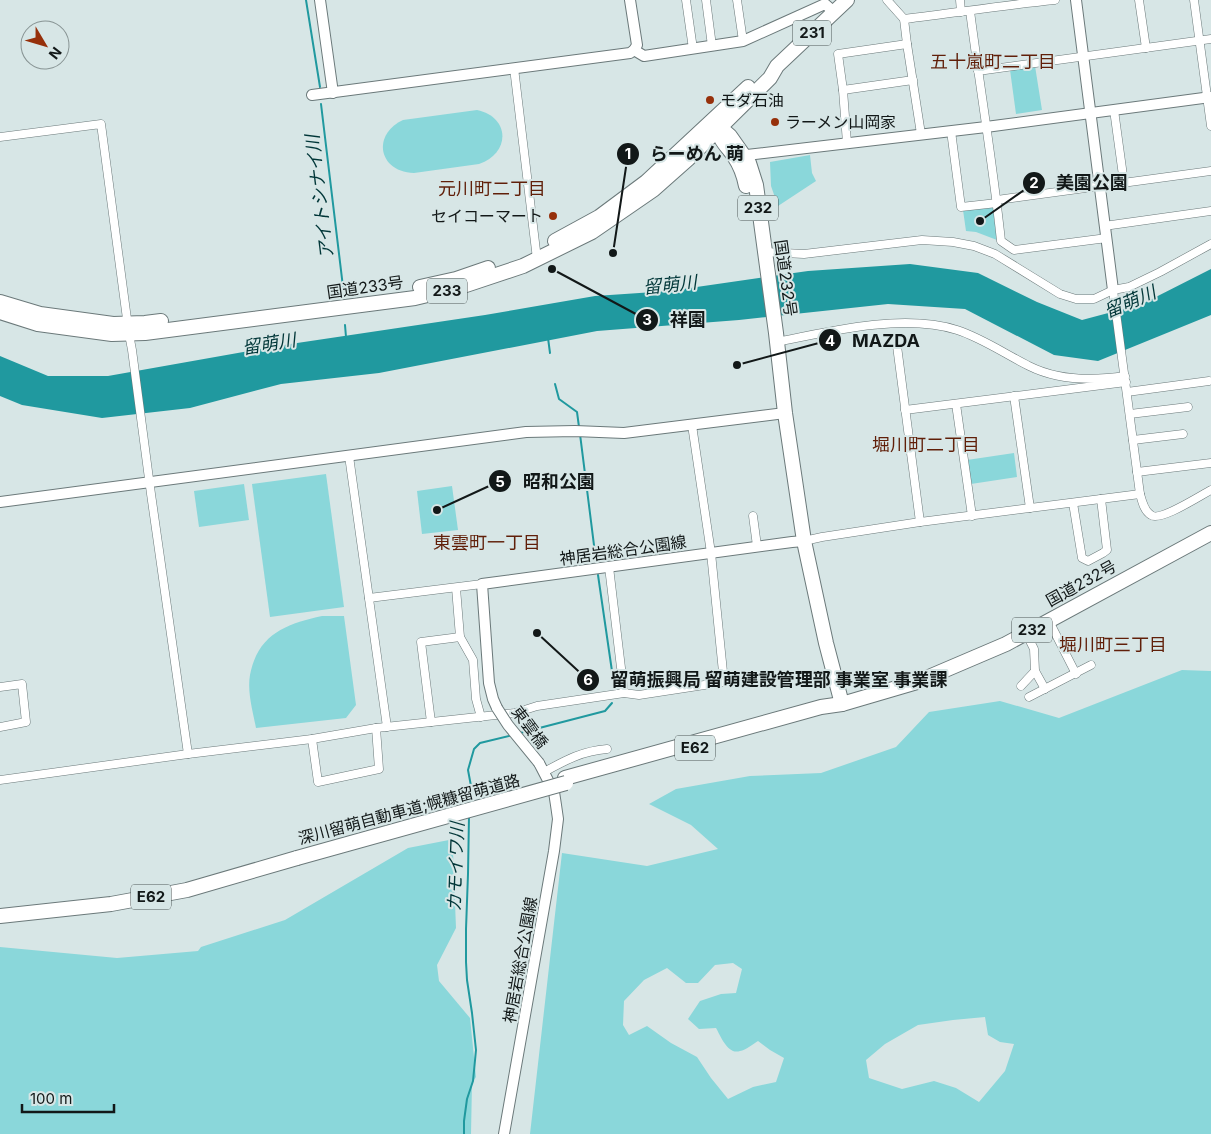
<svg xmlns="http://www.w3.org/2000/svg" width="1211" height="1134" viewBox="0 0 1211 1134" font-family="Inter,'Noto Sans JP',sans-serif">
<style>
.green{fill:#8ad7da;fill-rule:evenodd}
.water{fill:#20999f}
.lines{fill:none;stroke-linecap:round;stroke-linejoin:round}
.stream{stroke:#20999f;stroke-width:2}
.street-casing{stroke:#6b797a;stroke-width:9}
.secondary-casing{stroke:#6b797a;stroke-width:12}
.highway-casing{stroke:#6b797a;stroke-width:16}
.street{stroke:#fff;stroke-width:8}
.secondary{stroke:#fff;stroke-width:10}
.highway{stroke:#fff;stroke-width:14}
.secondary-bridge-casing{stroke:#6b797a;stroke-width:12;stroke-linecap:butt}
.highway-bridge-casing{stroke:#6b797a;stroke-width:16;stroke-linecap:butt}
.secondary-bridge{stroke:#fff;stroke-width:10}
.highway-bridge{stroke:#fff;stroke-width:14}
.poi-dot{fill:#96300b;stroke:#d7e6e6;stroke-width:2}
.labels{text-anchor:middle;stroke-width:4;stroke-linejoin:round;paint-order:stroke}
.shield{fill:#d7e6e6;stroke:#4d5656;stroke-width:1}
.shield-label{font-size:15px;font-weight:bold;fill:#121818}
.poi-label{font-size:16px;fill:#121818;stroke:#d7e6e6;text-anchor:start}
.street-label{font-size:16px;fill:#121818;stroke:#d7e6e6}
.neighbourhood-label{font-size:18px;fill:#601f09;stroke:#d7e6e6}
.water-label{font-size:18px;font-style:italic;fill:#003638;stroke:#d7e6e6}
.leader{fill:none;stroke:#121818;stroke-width:2}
.callout-dot{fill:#121818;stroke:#d7e6e6;stroke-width:2}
.mark-label{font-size:15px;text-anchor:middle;font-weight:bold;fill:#fff}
.callout-label{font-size:18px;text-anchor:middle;font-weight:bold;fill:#121818;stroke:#d7e6e6;stroke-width:4;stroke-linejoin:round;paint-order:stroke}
</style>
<rect width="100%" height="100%" fill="#d7e6e6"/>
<g class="green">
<path d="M1035 66 1042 110 1016 114 1010 70Z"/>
<path d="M477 110C510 117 511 153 479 164L414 173C379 172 371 135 403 120Z"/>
<path d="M810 155 812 173 816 181 778 206 771 186 770 162Z"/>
<path d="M993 207 997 240 976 232 966 231 963 210Z"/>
<path d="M1014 453 1017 477 971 484 967 460Z"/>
<path d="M326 474 344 607 270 617 252 484Z"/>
<path d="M244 484 249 520 199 527 194 491Z"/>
<path d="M452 486 458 530 422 534 417 491Z"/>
<path d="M322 616H344L356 705 346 718 256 728C253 712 247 692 250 675 258 634 286 624 322 616Z"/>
<path d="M1182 670 1211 671V1134H530L562 853 647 866 718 849 691 825 649 804 676 789 750 776 821 773 896 747 929 712 1000 701 1059 718ZM733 963 742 969 736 993 721 994 700 1001 688 1019 699 1029 716 1028C721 1037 728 1055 740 1051 746 1050 753 1044 758 1041L770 1050 784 1058 776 1082 753 1087 728 1099 711 1078 697 1057 671 1043 647 1026 629 1035 623 1025 624 1001 644 980 667 968 686 983H698L715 965ZM985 1017 988 1035 1000 1042 1014 1044 1005 1071 979 1102 956 1088 934 1081 902 1089 869 1078 866 1060 885 1044 918 1025 953 1020Z"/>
<path d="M449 840 453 852 456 928 437 965 439 981 470 1018 476 1077 472 1083 471 1134H0V947L117 958 198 951 201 947 285 920 408 848Z"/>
</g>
<path class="water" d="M910 264 978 273 1037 302 1082 320 1142 304 1211 269V315L1098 361 1054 355 965 309 888 304 739 320 597 331 379 373 281 384 190 408 102 418 22 405 0 396V356L48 376H108L277 346 485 315 595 296 669 291 808 271Z"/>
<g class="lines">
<g class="stream">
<path d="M306 0 320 87"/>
<path d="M321 104 343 287"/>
<path d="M345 325 346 337"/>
<path d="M548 338 550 353"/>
<path d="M555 384 559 399 577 412 579 427"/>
<path d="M580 434 596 561"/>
<path d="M598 575 614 685"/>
<path d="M520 733 605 711 612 703"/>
<path d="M470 804 471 786 468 770 474 749 480 743 513 735"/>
<path d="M464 1134V1121L467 1099 473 1081 476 1050 472 1013 467 980 466 962V929L468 874 469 816"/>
</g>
<defs>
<g id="street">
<path d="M686 0 693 49"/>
<path d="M706 0 712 46"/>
<path d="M737 0 743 41"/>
<path d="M887 0 904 19 907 44 921 134"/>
<path d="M960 0 961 12"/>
<path d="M1139 0 1146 48"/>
<path d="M1194 0 1211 126"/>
<path d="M970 11C980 88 993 164 1001 241L1014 250 1107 238"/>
<path d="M904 19C955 13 1004 5 1055 0"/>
<path d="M514 68 537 259"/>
<path d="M978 71 1211 39"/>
<path d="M843 90 913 80"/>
<path d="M1114 110 1124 183"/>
<path d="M951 131 961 207 997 203"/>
<path d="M0 137 101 124 129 334 132 350 151 494 188 754"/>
<path d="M847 143 843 90 838 54 907 44"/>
<path d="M997 200 1211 171"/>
<path d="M1104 226 1211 211"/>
<path d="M764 252 804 254 922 240 953 242 974 246 995 254 1060 294 1076 299H1094L1113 290 1129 287 1160 272 1211 244"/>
<path d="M1113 290 1140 494C1142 501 1144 511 1151 515 1160 522 1201 495 1211 490"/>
<path d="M777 342C830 331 904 313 957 330 982 338 1005 354 1029 366 1059 381 1092 381 1125 376"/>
<path d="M897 346 920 522"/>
<path d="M1127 392 1209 381"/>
<path d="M1014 396 1030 508"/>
<path d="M956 404 972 516"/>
<path d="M905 410 1126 382"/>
<path d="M1130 414 1188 407"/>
<path d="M1133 440 1183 434"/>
<path d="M349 456 387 727"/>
<path d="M1137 472 1211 463"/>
<path d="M1073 503 1082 558 1088 561 1103 553 1107 550 1101 499"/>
<path d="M753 516 757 546"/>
<path d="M804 541 822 537 920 522 1140 494"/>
<path d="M609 567 624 693"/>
<path d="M456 588 460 637 473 660 476 699 481 717"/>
<path d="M369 598 482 584"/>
<path d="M1049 621 1076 674"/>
<path d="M1026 633 1034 649 1035 671 1045 689"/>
<path d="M1021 686 1035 671"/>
<path d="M0 687 22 684 26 722 0 727"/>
<path d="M1029 697 1091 665"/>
<path d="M431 722 421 642 460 637"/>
<path d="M312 739 318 782 379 769 376 728"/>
<path d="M544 772C566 760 582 751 607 749"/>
<path d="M0 780 188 754 312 739 376 728 515 713 537 706 624 693 639 695 724 682 711 553 692 425"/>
</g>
<g id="secondary">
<path d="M320 0 333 93"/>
<path d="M1076 0 1113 290"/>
<path d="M634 50 644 56 743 41 825 4 834 12"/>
<path d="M312 95 630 53 634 50 637 45 630 0"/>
<path d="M738 156 986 127 1211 97"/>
<path d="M0 502 526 432 575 431 624 433 785 413"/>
<path d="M497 708 493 699 489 683 482 584 792 542 804 541"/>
<path d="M504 1134 554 851 558 819 556 805 554 792 539 763"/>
</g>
<g id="highway">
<path d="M718 125C717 138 727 146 734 156 740 165 744 175 746 186"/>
<path d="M709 127 722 129 730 136 749 163 756 185 776 333 785 413 804 541 826 643 842 704"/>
<path d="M555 241 599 217 646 182 748 87"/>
<path d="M420 287 456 279 488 268"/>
<path d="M0 302 40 314 113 324 145 323 161 321"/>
<path d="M0 312 38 324 112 334 145 333 415 298 457 288 523 266 592 232 653 190 688 159 770 78 777 66 847 0"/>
<path d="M565 778 821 707 842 704 917 682 1006 644 1211 533"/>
<path d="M0 916 111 904 187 890 297 858"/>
</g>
</defs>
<use href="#street" class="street-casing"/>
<use href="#secondary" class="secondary-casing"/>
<use href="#highway" class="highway-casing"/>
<use href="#street" class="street"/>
<use href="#secondary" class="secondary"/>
<use href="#highway" class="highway"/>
<defs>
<path id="secondary-bridge" d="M497 708 508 725 539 763"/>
<path id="highway-bridge" d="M297 858 566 783"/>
</defs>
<use href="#secondary-bridge" class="secondary-bridge-casing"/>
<use href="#highway-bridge" class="highway-bridge-casing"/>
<use href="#secondary-bridge" class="secondary-bridge"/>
<use href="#highway-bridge" class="highway-bridge"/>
</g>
<g class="poi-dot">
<circle cx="710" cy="100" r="5"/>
<circle cx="775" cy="122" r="5"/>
<circle cx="553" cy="216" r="5"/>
</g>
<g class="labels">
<g class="shield">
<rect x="793" y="20.5" width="38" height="25" rx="4"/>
<rect x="738" y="195.5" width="40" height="25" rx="4"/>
<rect x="427" y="278.5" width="40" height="25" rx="4"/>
<rect x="1012" y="617.5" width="40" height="25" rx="4"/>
<rect x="675" y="735.5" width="40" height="25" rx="4"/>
<rect x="131" y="884.5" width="40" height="25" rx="4"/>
</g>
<g class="shield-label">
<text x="812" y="38">231</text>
<text x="758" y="213">232</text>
<text x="447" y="296">233</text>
<text x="1032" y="635">232</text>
<text x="695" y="753">E62</text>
<text x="151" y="902">E62</text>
</g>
<g class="poi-label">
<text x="720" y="106">モダ石油</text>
<text x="785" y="128">ラーメン山岡家</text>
<text x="543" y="222" text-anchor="end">セイコーマート</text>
</g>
<g class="street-label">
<text transform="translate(786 278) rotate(82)" y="6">国道232号</text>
<text transform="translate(365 287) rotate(-8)" y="6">国道233号</text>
<text transform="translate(623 550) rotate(-8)" y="6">神居岩総合公園線</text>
<text transform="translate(1081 583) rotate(-29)" y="6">国道232号</text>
<text transform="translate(530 727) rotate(53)" y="6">東雲橋</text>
<text transform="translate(409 809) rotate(-15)" y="6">深川留萌自動車道;幌糠留萌道路</text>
<text transform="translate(520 960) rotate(-80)" y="6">神居岩総合公園線</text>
</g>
<g class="neighbourhood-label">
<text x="993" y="68">五十嵐町二丁目</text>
<text x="492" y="195">元川町二丁目</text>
<text x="926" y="451">堀川町二丁目</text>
<text x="487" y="549">東雲町一丁目</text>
<text x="1113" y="651">堀川町三丁目</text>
</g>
<g class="water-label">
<text transform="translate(320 197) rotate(-97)" y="6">アイトシナイ川</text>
<text transform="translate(670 285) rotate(-6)" y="6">留萌川</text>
<text transform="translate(1130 302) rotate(-23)" y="6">留萌川</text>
<text transform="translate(269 344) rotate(-9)" y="6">留萌川</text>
<text transform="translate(456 867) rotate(-88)" y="6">カモイワ川</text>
</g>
</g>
<path class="leader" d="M613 253L628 154M980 221L1034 183M552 269L647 320M737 365L830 340M437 510L500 481M537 633L588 680"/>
<g class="callout-dot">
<circle cx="613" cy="253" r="5"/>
<circle cx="980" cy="221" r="5"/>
<circle cx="552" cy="269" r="5"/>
<circle cx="737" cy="365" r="5"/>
<circle cx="437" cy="510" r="5"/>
<circle cx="537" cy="633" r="5"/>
<circle cx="628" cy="154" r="12"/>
<circle cx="1034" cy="183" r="12"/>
<circle cx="647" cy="320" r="12"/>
<circle cx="830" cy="340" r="12"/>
<circle cx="500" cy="481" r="12"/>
<circle cx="588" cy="680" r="12"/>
</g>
<g class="mark-label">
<text x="628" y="159">1</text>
<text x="1034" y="188">2</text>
<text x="647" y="325">3</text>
<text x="830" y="346">4</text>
<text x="500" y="487">5</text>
<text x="588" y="685">6</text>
</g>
<g class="callout-label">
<text x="697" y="160">らーめん 萌</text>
<text x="1092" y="189">美園公園</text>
<text x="688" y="326">祥園</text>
<text x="886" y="347">MAZDA</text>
<text x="559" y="488">昭和公園</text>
<text x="779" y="686">留萌振興局 留萌建設管理部 事業室 事業課</text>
</g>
<g transform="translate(45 45) rotate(128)"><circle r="24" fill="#d7e6e6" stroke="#889494"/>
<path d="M0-4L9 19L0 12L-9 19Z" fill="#96300b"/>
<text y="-8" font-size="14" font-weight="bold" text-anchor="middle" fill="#121818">N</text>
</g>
<path d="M22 1104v8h92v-8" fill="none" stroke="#121818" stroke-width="2.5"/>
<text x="30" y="1104" font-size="15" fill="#121818" stroke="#d7e6e6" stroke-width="4" paint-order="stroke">100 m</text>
</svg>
